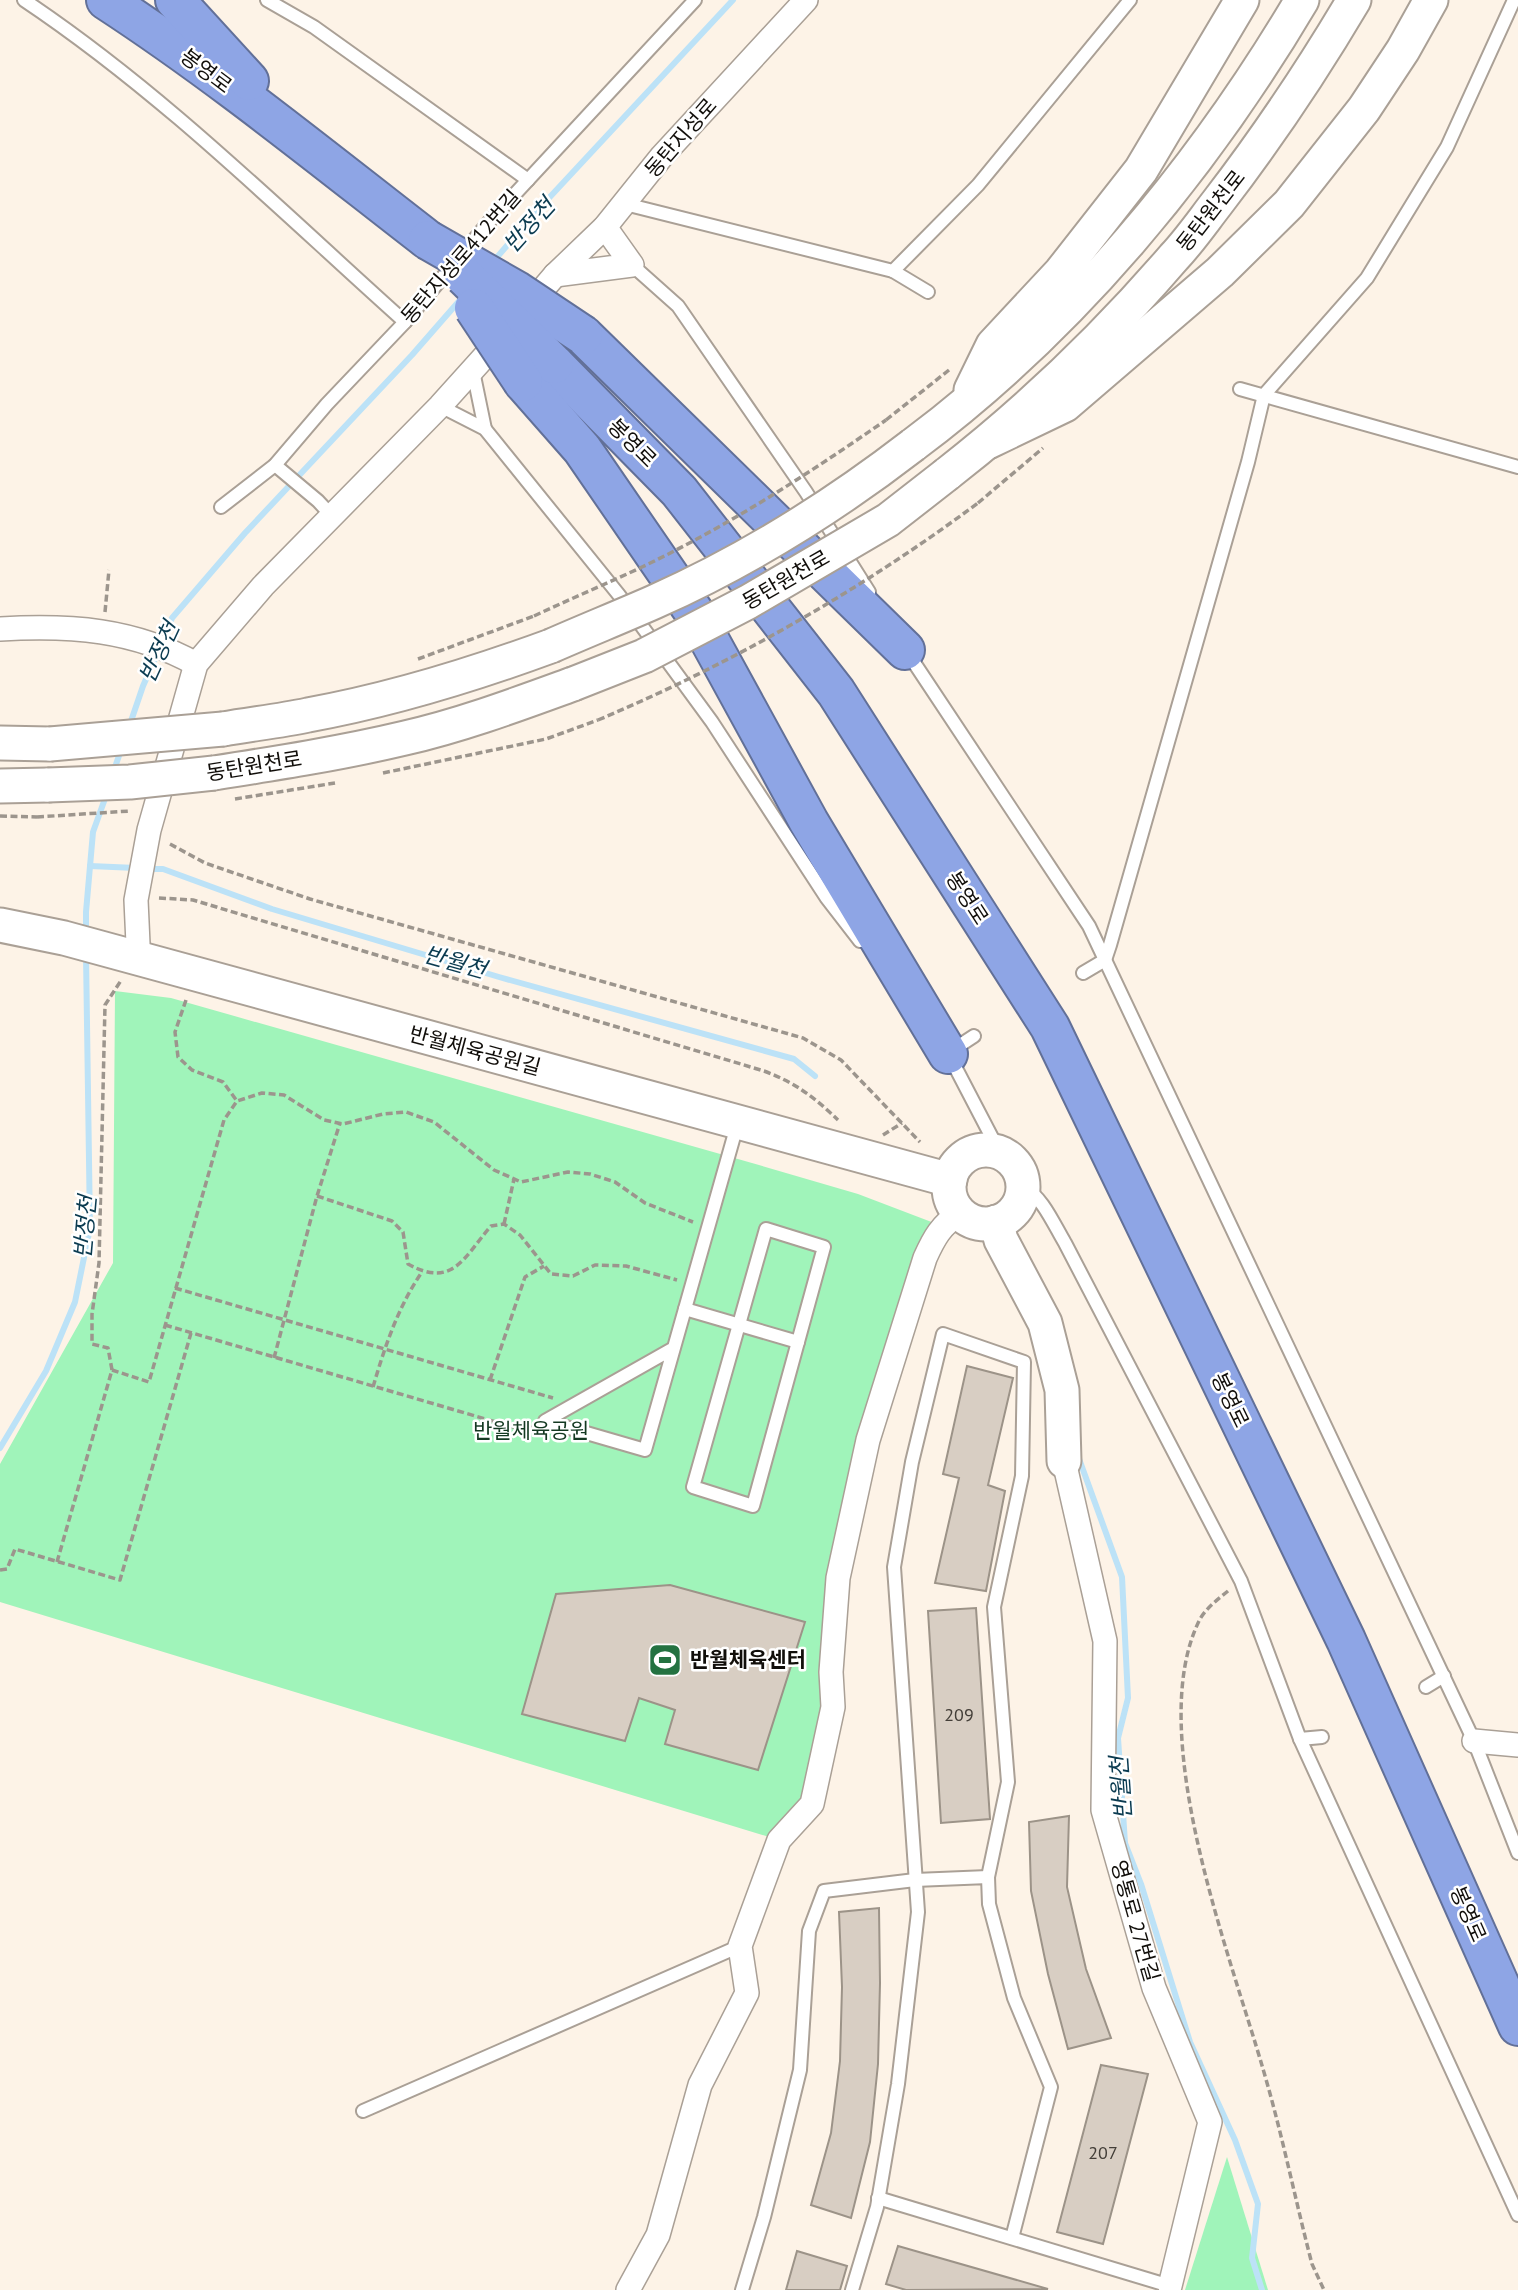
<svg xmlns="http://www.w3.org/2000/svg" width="1518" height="2290" viewBox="0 0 1518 2290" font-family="'PT Sans','Noto Sans KR',sans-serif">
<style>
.green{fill:#a0f4ba}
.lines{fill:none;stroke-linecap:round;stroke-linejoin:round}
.stream{stroke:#bce2f7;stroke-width:6}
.building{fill:#d8cec3;stroke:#9c9388;stroke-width:2}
.lane-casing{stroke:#aaa096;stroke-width:16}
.street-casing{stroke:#aaa096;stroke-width:26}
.secondary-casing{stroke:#aaa096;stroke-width:37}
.highway-casing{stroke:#627098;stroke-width:42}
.path{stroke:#9c958d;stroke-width:3.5;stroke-dasharray:7 3.5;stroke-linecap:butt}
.lane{stroke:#fff;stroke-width:12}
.street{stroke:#fff;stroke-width:23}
.secondary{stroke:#fff;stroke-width:33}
.highway{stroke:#8ea5e5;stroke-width:38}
.secondary-bridge-casing{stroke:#aaa096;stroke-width:37;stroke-linecap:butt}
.highway-bridge-casing{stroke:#627098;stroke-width:42;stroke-linecap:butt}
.path-bridge{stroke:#9c958d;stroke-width:3.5;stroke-dasharray:7 3.5;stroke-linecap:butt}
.secondary-bridge{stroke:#fff;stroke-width:33}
.highway-bridge{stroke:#8ea5e5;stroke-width:38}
.labels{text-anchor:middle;stroke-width:5;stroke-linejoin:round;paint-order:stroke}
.number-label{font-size:18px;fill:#433e38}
.street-label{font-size:21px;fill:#110e0a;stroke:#fff}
.park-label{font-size:21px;fill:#133921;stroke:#fff}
.poi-label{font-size:21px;font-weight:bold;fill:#110e0a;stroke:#fff;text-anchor:start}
.water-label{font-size:23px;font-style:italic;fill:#0b3b50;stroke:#fff}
</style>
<rect width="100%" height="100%" fill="#fdf3e7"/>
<g class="green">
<path d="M115 991 171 998 759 1165 858 1194 942 1226 868 1440 812 1804 779 1840 0 1602V1464L113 1263Z"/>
<path d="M1227 2157 1268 2290H1185Z"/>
</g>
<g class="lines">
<g class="stream">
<path d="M492 263 535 213 733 0"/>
<path d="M162 642 172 618 245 533 412 355 460 300"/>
<path d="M129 727 143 686 158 652"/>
<path d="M113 773 122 747"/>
<path d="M90 866 136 868"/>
<path d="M147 869H163L272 909 499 977 794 1059 815 1076"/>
<path d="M86 934V912L93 832 107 793"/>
<path d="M0 1448 46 1371 75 1302 90 1228 86 955"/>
<path d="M1078 1456 1122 1577 1128 1698 1118 1738 1125 1843 1141 1884 1190 2042 1235 2140 1258 2204 1252 2258 1262 2290"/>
</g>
</g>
<g class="building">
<path d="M967 1366 1013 1378 988 1485 1005 1491 986 1591 935 1583 959 1478 943 1474Z"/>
<path d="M670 1585 805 1622 758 1770 665 1744 675 1710 639 1698 625 1741 522 1714 556 1594Z"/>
<path d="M976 1608 990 1819 941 1823 928 1611Z"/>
<path d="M1069 1816 1067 1887 1086 1969 1111 2038 1068 2049 1048 1974 1031 1891 1029 1822Z"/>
<path d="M879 1908 880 1983 878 2064 870 2142 851 2218 811 2205 831 2133 840 2061 842 1987 839 1912Z"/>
<path d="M1101 2065 1148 2074 1103 2244 1057 2232Z"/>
<path d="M898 2246 1048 2289 906 2290 886 2284Z"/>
<path d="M797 2251 847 2266 840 2290H786Z"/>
</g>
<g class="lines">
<defs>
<g id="lane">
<path d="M24 0C163 93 281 211 405 322"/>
<path d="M267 0 314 27 528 180"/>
<path d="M625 204 893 271 978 185 1130 0"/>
<path d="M632 265 678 306 806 492 869 592"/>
<path d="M893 271 928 292"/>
<path d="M473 371 485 429"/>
<path d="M1240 389 1518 467"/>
<path d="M440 406 485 429 619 595 712 722 826 897 860 941"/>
<path d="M275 465 318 501 332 516"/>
<path d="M221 507 275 465 327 404 405 322 489 222 695 0"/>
<path d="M907 652 1089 926 1474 1741 1518 1853"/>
<path d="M1083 973 1105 960 1110 945 1248 462 1264 395 1367 278 1447 147 1514 0"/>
<path d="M951 1051 974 1036"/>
<path d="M950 1057 1000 1153"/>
<path d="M1023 1186C1043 1198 1053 1223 1065 1243L1241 1581 1300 1739 1518 2215"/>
<path d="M766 1229 824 1247 753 1506 693 1487Z"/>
<path d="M685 1309 798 1342"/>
<path d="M674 1348 545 1421 645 1450 738 1122"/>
<path d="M1426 1687 1444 1676"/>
<path d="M1300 1739 1322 1737"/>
<path d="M363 2111 740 1946"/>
<path d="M878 2198 1170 2286 1168 2290"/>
<path d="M742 2290 764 2217 800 2070 809 1931 824 1891 915 1880 988 1877 989 1904 1014 1998 1051 2087 1012 2238"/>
<path d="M852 2290 877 2207 898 2084 918 1912 894 1567 912 1462 943 1334 1024 1362 1022 1476 994 1607 1008 1782 988 1877"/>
</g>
<g id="street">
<path d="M555 275 632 265 605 227"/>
<path d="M526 309 555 275 605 227 662 156 806 0"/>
<path d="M0 629C71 625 133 629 196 664"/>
<path d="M135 959 138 944 136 900 149 830 196 664 263 586 440 406 504 335"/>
<path d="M1064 1461 1105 1641 1103 1810 1154 1988 1210 2122 1170 2286"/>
<path d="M1474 1741 1518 1745"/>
<path d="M628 2290 658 2235 700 2085 747 1993 740 1946 779 1840 812 1804 833 1707 831 1672 838 1578 868 1440 925 1258C934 1238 941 1225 960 1213"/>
</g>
<g id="secondary">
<path d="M971 390 993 345 1061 272 1141 170 1242 0"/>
<path d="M988 442 1065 405 1220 272 1289 204 1364 109 1403 50 1431 0"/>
<path d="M913 445C1071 327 1202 169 1302 0"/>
<path d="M947 474C1029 410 1106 336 1174 257 1190 240 1203 221 1217 203 1267 138 1312 71 1354 0"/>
<path d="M223 729C251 724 280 721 308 715 391 700 472 675 551 646"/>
<path d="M0 743 50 744"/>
<path d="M214 773C278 763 342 753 405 738 462 725 518 704 573 684"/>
<path d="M0 786 48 785"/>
<path d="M0 925 64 938 950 1180"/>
<circle cx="986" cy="1187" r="37"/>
<path d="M996 1222 1001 1240 1045 1323 1062 1390 1064 1461"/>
</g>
<g id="highway">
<path d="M106 0C218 73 322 158 428 240"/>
<path d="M175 0 249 81"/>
<path d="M583 335 905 650"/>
<path d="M554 364 679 491 836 692 1050 1027 1346 1640 1518 2026"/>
<path d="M523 382 582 449 694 612 809 822 948 1054"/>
</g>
</defs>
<use href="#lane" class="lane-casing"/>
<use href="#street" class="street-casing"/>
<use href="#secondary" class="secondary-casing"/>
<use href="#highway" class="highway-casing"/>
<g class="path">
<path d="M886 420 949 370"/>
<path d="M978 503 1043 448"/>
<path d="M105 612 109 570"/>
<path d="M418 659 534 616"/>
<path d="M383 773 546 739 598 720"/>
<path d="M235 799 335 783"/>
<path d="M0 816 37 817"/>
<path d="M170 844 205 863 310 899 803 1038 841 1060 920 1142"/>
<path d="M159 898 193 900 764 1071C796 1083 814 1097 838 1120"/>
<path d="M186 1000 175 1032 178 1057 192 1070 223 1082 237 1101"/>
<path d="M883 1135 902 1123"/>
<path d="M317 1196 392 1221 403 1232 408 1264C453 1289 464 1257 491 1226L504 1224 520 1235 551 1274 573 1276 595 1265 626 1266 677 1280"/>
<path d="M504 1224 514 1179"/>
<path d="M175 1288 553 1398"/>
<path d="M165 1325 523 1430 532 1426"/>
<path d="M274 1358 317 1196 340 1123"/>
<path d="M112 1370 108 1348 92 1344V1314L99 1263 105 1005 122 979"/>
<path d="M490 1380 525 1277 544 1266"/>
<path d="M373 1387C385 1346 398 1307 422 1272"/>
<path d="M57 1562 112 1370 149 1382 224 1120 237 1101 262 1093 284 1095 324 1120 343 1124 383 1114 406 1112 434 1122 494 1170 521 1182 568 1172 590 1174 615 1182 645 1203 693 1222"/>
<path d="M0 1570 7 1569 15 1549 120 1580 191 1333"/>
<path d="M1228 1591C1217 1600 1205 1609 1199 1621 1144 1734 1230 1954 1263 2069 1282 2133 1295 2199 1312 2264L1324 2290"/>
</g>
<use href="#lane" class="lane"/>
<use href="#street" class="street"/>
<use href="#secondary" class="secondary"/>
<use href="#highway" class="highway"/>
<defs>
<g id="secondary-bridge">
<path d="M551 646C585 631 620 617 654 602 746 561 834 506 913 445"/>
<path d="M573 684 644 656 748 602 888 520 947 474"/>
<path d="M50 744 223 729"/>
<path d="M48 785 130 782 214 773"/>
</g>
<g id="highway-bridge">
<path d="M428 240 517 291 583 335"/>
<path d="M464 276 554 364"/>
<path d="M474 308 523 382"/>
</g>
</defs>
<use href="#secondary-bridge" class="secondary-bridge-casing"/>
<use href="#highway-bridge" class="highway-bridge-casing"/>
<g class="path-bridge">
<path d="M534 616C570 599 606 584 642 567 728 526 808 474 886 420"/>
<path d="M598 720C733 663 861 590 978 503"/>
<path d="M37 817 130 811"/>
</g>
<use href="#secondary-bridge" class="secondary-bridge"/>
<use href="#highway-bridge" class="highway-bridge"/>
</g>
<defs>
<symbol id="stadium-square" viewBox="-11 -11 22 22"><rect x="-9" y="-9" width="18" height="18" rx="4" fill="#247241" stroke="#fff"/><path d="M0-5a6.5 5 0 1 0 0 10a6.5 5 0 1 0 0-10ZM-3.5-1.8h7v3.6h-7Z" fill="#fff"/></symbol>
</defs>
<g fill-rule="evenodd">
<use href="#stadium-square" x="646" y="1641" width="38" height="38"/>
</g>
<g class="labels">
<g class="number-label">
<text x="959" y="1721">209</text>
<text x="1103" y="2159">207</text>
</g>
<g class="street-label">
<text transform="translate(206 71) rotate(37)" y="7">봉영로</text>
<text transform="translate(681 138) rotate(-49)" y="7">동탄지성로</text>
<text transform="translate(1211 211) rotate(-52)" y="7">동탄원천로</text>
<text transform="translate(461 257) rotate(-49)" y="7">동탄지성로412번길</text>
<text transform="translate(632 443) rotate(45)" y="7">봉영로</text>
<text transform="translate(786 580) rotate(-30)" y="7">동탄원천로</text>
<text transform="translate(254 766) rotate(-9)" y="7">동탄원천로</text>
<text transform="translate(967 898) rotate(57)" y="7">봉영로</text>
<text transform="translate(475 1051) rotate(15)" y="7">반월체육공원길</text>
<text transform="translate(1230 1400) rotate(64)" y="7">봉영로</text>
<text transform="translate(1468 1914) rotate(66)" y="7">봉영로</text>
<text transform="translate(1135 1921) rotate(74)" y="7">영통로 27번길</text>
</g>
<g class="park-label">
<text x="531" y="1438">반월체육공원</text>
</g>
<g class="poi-label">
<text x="690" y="1667">반월체육센터</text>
</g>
<g class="water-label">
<text transform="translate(529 225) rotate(-48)" y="8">반정천</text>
<text transform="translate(159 652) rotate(-65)" y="8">반정천</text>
<text transform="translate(455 962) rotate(16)" y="8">반월천</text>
<text transform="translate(85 1227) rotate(-85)" y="8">반정천</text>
<text transform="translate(1121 1788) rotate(-94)" y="8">반월천</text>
</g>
</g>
</svg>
